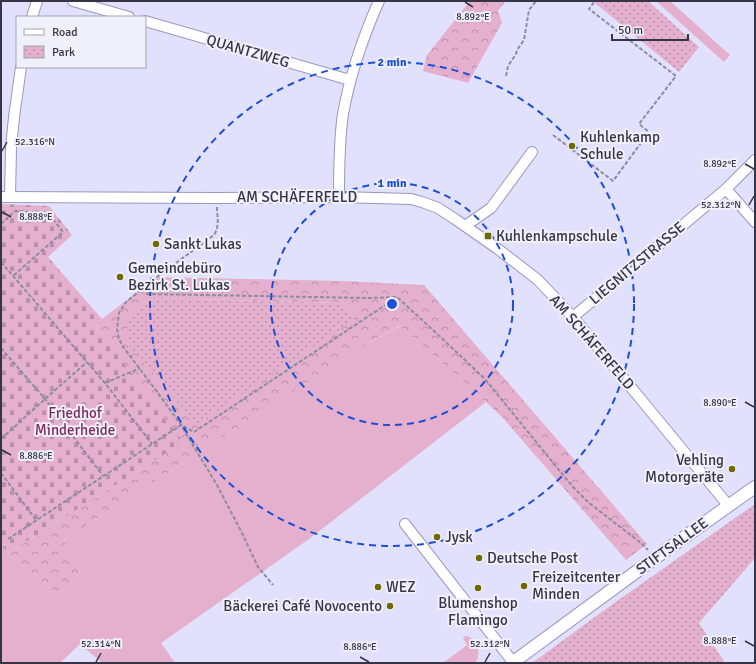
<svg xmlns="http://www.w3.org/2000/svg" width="756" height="664" viewBox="0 0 756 664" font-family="Signika,sans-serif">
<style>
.grass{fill:#e5b0cd}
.forest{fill:url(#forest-crowns);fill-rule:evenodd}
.cemetery{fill:url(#cemetery-stones)}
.park{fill:url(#park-dots)}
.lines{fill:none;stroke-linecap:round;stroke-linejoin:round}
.minor-casing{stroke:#9797c2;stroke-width:12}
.major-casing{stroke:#9797c2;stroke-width:14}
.path{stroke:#8c8ca3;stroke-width:2;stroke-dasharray:4 2;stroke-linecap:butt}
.minor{stroke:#fff;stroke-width:10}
.major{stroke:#fff;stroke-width:12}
.ticks{fill:none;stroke:#353547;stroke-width:1.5}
.ring{fill:none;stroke:#1d4ed8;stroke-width:2;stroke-dasharray:7 5}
.poi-dot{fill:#706900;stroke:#f0f0fa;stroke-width:1.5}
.labels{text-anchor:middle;stroke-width:4;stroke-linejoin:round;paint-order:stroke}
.street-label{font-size:15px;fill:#353547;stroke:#f0f0fa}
.poi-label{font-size:15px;fill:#353547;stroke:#f0f0fa;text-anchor:start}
.park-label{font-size:15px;fill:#7d2c5f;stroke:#f0f0fa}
.ticks-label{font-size:10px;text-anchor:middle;fill:#353547;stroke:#f0f0fa;stroke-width:4;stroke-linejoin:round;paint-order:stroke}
.centre{fill:#1d4ed8;stroke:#f0f0fa;stroke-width:2}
.ring-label{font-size:12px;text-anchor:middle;font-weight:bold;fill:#1d4ed8;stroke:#f0f0fa;stroke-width:4;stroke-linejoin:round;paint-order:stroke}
</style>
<defs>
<pattern id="forest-crowns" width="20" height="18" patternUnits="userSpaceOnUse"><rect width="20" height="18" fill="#e5b0cd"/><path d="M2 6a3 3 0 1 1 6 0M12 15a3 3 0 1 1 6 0" fill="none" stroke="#ba90a8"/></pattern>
<pattern id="cemetery-stones" width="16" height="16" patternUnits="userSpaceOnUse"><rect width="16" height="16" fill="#e5b0cd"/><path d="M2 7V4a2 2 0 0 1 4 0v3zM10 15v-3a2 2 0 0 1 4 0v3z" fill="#ba90a8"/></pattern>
<pattern id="park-dots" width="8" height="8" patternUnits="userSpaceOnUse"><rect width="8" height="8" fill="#e5b0cd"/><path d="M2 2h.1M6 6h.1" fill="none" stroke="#ba90a8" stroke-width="1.8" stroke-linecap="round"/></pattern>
</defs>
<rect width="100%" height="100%" fill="#e1e1fd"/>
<g class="grass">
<path d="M656 1H670L730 55 724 62Z"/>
<path d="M401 326 486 402 309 539 161 643 175 663H102L80 644 60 663H1V545L8 553 58 595 80 573 64 540 370 342Z"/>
<path d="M465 636C477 637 483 654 475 663H443L467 645 463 638Z"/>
</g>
<g class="forest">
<path d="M470 1H508L505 2 498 11 502 23 468 83 423 71 427 55Z"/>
<path d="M157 277 343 281 424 285 647 544 626 560 502 417 486 402 400 326 370 342 64 540 80 573 58 595 8 553 182 442 96 326 102 319ZM154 298 344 303 354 320 141 305Z"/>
</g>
<path class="cemetery" d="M1 204 49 206 72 235 48 257 102 319 96 326 183 442 8 553 1 545Z"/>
<g class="park">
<path d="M597 1H648L699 47 679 72 595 3Z"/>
<path d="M154 298 344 303 354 320 197 424 131 348 126 332 128 321 141 305Z"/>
<path d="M755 504V558L699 623 725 663H532L610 606Z"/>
</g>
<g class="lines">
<defs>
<g id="minor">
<path d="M73 1 129 17"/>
<path d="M32 17 37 1"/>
<path d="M145 21 350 80"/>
<path d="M726 189 755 222"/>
<path d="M1 197 216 198 339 197 411 199 422 202 438 208 455 219 498 249 538 280 573 317 728 505"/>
<path d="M10 197 11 148 14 117 21 67"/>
<path d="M339 197C339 169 339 141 343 114 350 75 363 37 379 1"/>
<path d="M465 226 491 208 532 152"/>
<path d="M573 317 726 189 755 160"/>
<path d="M405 524 513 662"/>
</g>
<path id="major" d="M512 663 655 558 755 487"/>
</defs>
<use href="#minor" class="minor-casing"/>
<use href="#major" class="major-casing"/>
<g class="path">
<path d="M506 76 508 66 516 54 517 50 524 40 529 10 536 1"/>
<path d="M553 135 613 181 649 132 639 124 676 76 589 9 595 1"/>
<path d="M217 207C217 217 220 226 214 235L157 277 126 302 119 313 117 329 119 339 124 348 155 389 181 425 217 485 242 533 258 567 273 585"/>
<path d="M1 224 15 211 48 213 63 232 13 276"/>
<path d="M1 262 105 383 152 444"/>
<path d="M142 289 147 294 370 298 397 297 433 330 485 379 572 486 589 503 641 543 648 550"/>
<path d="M1 348 45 399 103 476"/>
<path d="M105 383 140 368"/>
<path d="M1 439 45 399 87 362"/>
<path d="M1 473 36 520"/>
<path d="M8 539 181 425 194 432 396 298"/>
</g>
<use href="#minor" class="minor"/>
<use href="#major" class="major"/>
</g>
<path class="ticks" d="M465 2 473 7M2 151 7 142M745 164 754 169M749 205 754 196M2 212 11 217M745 402 754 407M2 450 11 455M745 641 754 646M360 657 369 662M96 662 101 653M485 662 490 653"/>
<g class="ring">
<circle cx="392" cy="304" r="121"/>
<circle cx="392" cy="304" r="242"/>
</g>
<g class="poi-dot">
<circle cx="572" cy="146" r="4"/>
<rect x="484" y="232" width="8" height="8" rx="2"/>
<circle cx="156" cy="244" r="4"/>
<circle cx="120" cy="277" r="4"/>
<circle cx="732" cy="469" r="4"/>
<circle cx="437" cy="537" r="4"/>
<circle cx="479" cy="558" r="4"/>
<circle cx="524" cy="586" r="4"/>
<circle cx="378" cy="587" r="4"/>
<circle cx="478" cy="588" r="4"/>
<circle cx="390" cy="606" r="4"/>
</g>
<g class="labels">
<g class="street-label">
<text transform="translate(248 51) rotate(16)" y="5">QUANTZWEG</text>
<text x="297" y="202">AM SCHÄFERFELD</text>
<text transform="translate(637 263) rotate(-40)" y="5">LIEGNITZSTRASSE</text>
<text transform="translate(592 342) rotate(49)" y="5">AM SCHÄFERFELD</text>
<text transform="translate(672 546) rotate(-36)" y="5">STIFTSALLEE</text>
</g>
<g class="poi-label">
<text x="580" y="142">Kuhlenkamp<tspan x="580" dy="17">Schule</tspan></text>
<text x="496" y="241">Kuhlenkampschule</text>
<text x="164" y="249">Sankt Lukas</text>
<text x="128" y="273">Gemeindebüro<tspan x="128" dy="17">Bezirk St. Lukas</tspan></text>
<text x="724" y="465" text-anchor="end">Vehling<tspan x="724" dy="17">Motorgeräte</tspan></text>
<text x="445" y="542">Jysk</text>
<text x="487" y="563">Deutsche Post</text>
<text x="532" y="582">Freizeitcenter<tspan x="532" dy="17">Minden</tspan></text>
<text x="386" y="592">WEZ</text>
<text x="478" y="608" text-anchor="middle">Blumenshop<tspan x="478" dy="17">Flamingo</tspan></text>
<text x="382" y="611" text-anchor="end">Bäckerei Café Novocento</text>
</g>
<g class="park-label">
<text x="75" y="418">Friedhof<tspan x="75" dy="17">Minderheide</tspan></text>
</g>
</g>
<g class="ticks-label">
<text x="473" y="20">8.892°E</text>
<text x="35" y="145">52.316°N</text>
<text x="720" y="167">8.892°E</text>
<text x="721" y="208">52.312°N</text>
<text x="36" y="220">8.888°E</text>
<text x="720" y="406">8.890°E</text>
<text x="36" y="459">8.886°E</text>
<text x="720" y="644">8.888°E</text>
<text x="101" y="647">52.314°N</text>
<text x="490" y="647">52.312°N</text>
<text x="360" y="650">8.886°E</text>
</g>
<circle cx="392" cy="304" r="6" class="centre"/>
<g class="ring-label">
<text x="392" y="66">2 min</text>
<text x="392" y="187">1 min</text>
</g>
<rect width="756" height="664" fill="none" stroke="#353547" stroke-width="4"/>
<rect x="16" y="16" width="130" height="52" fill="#f0f0fa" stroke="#a5a5b2"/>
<rect x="24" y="29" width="20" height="6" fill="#ffffff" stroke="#a5a5b2"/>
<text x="52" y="36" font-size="12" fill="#353547">Road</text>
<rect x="24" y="46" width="20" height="12" fill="url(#park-dots)" stroke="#a5a5b2"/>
<text x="52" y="56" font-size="12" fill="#353547">Park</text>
<path d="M612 34v6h76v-6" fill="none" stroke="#353547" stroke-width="2"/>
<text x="618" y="34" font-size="12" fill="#353547" stroke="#f0f0fa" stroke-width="3" paint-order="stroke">50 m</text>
</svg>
